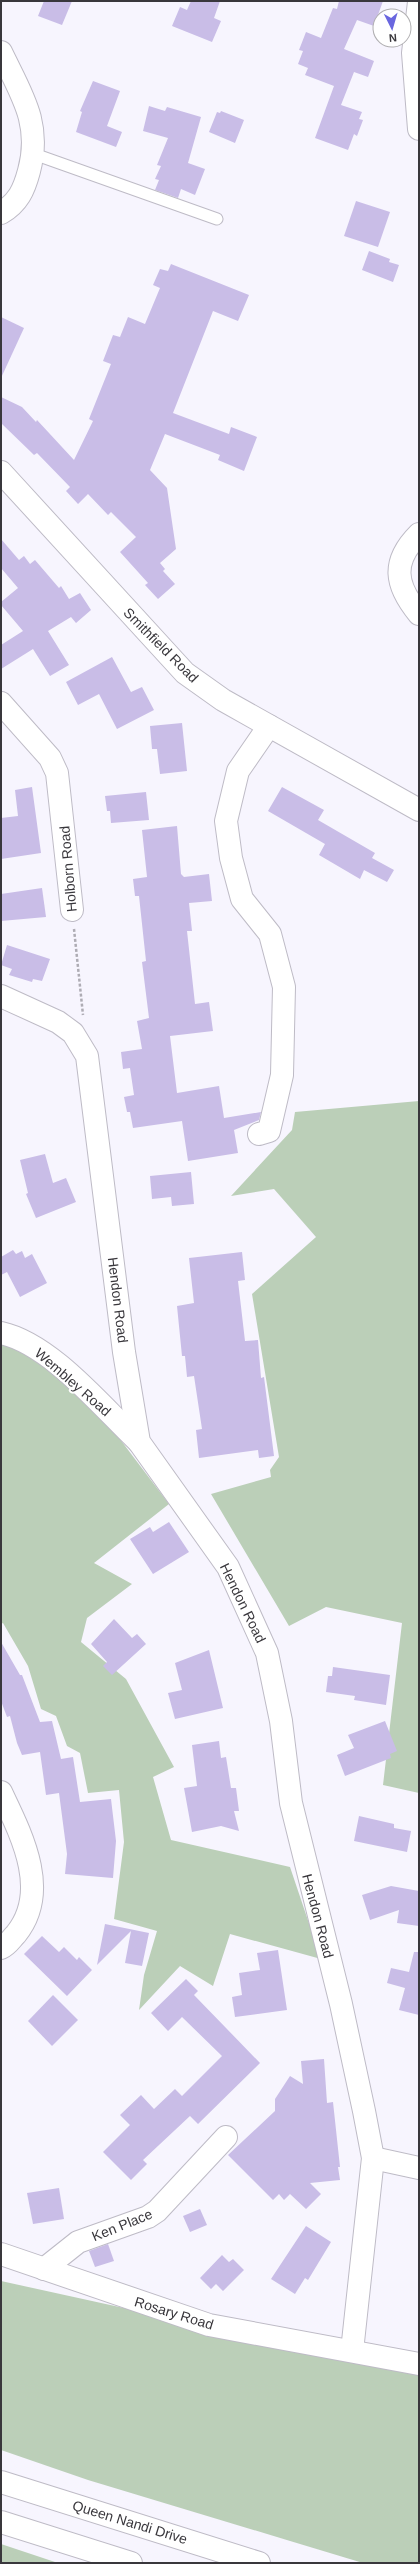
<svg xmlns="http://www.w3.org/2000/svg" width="420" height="2564" viewBox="0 0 420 2564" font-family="Arial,sans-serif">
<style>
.green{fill:#bbcfb8}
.building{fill:#c9bde7}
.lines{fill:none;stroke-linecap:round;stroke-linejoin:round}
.service-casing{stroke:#bebbc6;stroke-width:13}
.minor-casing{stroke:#bebbc6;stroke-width:24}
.secondary-casing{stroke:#bebbc6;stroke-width:24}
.path{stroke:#aeacb4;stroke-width:2.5;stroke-dasharray:3 2;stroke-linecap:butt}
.service{stroke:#fff;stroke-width:11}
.minor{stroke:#fff;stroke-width:22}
.secondary{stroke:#fff;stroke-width:22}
.labels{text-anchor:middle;stroke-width:4;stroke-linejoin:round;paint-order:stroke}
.street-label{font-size:14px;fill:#39373c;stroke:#fff}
</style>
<rect width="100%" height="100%" fill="#f7f5fe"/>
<g class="green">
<path d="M419 1101V1793L383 1785 402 1623 326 1607 289 1626 211 1494 271 1477 270 1470 279 1457 252 1294 316 1237 274 1189 231 1196 292 1130 295 1112Z"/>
<path d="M1 1344 34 1355 113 1430 169 1504 94 1563 132 1584 87 1618 81 1642 126 1679 174 1767 153 1777 171 1840 290 1867 321 1959 230 1934 213 1986 180 1966 139 2010 144 1975 157 1931 114 1919 124 1842 119 1790 88 1793 80 1753 67 1746 56 1716 41 1709 28 1666 3 1623 1 1624Z"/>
<path d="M1 2281 419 2373V2563H363L88 2480 1 2450Z"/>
<path d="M1 2544 58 2563H1Z"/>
</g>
<g class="building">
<path d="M44 1H72L62 25 38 16Z"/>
<path d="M191 1H220L214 18 221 21 212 42 172 26 180 7 187 10Z"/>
<path d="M339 1H383L374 26 357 20 344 49 374 61 368 77 354 72 341 105 362 112 359 119 363 120 357 136 354 134 348 150 315 138 334 86 305 75 308 68 298 64 303 51 299 50 306 32 321 38 333 8 337 9Z"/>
<path d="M93 81 120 91 107 126 122 132 116 147 76 132 82 112 80 111Z"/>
<path d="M149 106 165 111 167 107 201 117 188 163 205 169 195 195 181 189 178 198 155 190 159 180 155 179 161 166 157 165 168 138 143 131Z"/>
<path d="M221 111 244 120 235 143 209 132 217 112 220 113Z"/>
<path d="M356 201 390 212 378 247 344 236Z"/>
<path d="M369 251 390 259 389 262 399 265 393 282 362 270Z"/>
<path d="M171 264 249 295 238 321 213 311 173 413 229 434 231 427 257 437 244 471 218 460 220 455 165 434 150 470 167 488 176 549 160 563 165 569 163 571 175 584 158 599 145 585 148 583 120 552 136 537 111 512 108 515 88 494 78 504 66 491 70 487 37 453 34 455 1 423V397L22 407 36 422 37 420 74 460 93 421 89 419 111 364 103 361 113 335 120 337 128 317 145 324 160 288 153 285 160 269 168 271Z"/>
<path d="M1 317 24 328 1 378Z"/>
<path d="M1 539 19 560 24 556 30 564 35 560 59 588 61 586 69 599 80 593 91 610 76 623 71 617 48 631 69 665 50 676 33 649 1 669V645L23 631 1 605V602L18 588 1 568Z"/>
<path d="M112 657 131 692 142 687 154 710 117 729 99 694 78 705 66 682Z"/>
<path d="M182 723 187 771 160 774 157 749H152L150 726Z"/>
<path d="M32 787 41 853 1 859V818L18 816 15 790Z"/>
<path d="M282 787 324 810 318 820 375 853 372 858 394 870 387 882 364 870 360 879 319 855 325 844 268 811Z"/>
<path d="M146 792 149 820 111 823 110 811H107L105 796Z"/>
<path d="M177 826 181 874 184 877 209 874 212 901 189 903 192 931H187L195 1004 209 1002 213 1031 170 1036 177 1093 219 1086 224 1118 261 1112 259 1120 234 1130 238 1153 188 1161 182 1121 133 1128 130 1112H127L124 1097 134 1095 130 1068 123 1069 121 1052 142 1049 137 1021 149 1018 142 962 146 961 139 896H135L133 879 147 877 142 830Z"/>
<path d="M42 888 46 917 1 921V894Z"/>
<path d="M7 945 50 959 42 981 33 979 32 982 9 975 12 969 1 965Z"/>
<path d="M45 1154 53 1183 66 1178 76 1202 36 1218 26 1194 28 1193 20 1160Z"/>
<path d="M191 1172 194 1204 172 1206 171 1197 152 1199 150 1176Z"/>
<path d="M13 1250 16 1254 22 1251 25 1258 32 1254 47 1283 20 1297 7 1272 1 1275V1257Z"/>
<path d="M242 1252 245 1280 238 1281 245 1341 258 1340 261 1378 264 1377 274 1456 259 1458 258 1450 199 1458 196 1430 202 1429 194 1376 187 1377 185 1356H182L177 1306 194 1303 189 1258Z"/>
<path d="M169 1522 189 1552 153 1574 130 1539 150 1527 153 1532Z"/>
<path d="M114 1619 132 1638 137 1634 146 1644 112 1675 103 1666 107 1662 91 1644Z"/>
<path d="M1 1642 20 1675H22L40 1722 52 1721 61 1759 73 1757 80 1802 111 1799 116 1841 113 1878 65 1874 67 1854 59 1793 46 1795 40 1752 22 1755 17 1743 10 1716 7 1717 1 1701Z"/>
<path d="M209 1650 223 1708 175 1719 168 1693 182 1690 175 1663Z"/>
<path d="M333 1667 390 1675 386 1705 354 1700 355 1696 326 1692 328 1676H332Z"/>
<path d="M385 1721 397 1751 390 1754 391 1758 345 1776 337 1755 354 1748 348 1735Z"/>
<path d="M219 1741 221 1758 226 1757 231 1788H236L239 1811H234L239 1831 221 1826 192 1832 184 1788 197 1786 192 1745Z"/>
<path d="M359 1816 394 1824V1828L411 1831 407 1852 354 1841Z"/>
<path d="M391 1886 419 1891V1926L397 1923 399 1910 370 1920 362 1895Z"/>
<path d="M105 1924 149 1933 142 1966 125 1963 131 1931 97 1965Z"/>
<path d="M42 1936 59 1952 64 1947 77 1960 79 1957 92 1970 67 1996 24 1954Z"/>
<path d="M278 1950 287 2010 235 2017 232 1997 242 1995 239 1973 260 1970 257 1953Z"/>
<path d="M414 1952H419V2015L399 2010 405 1988 387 1983 391 1968 409 1972Z"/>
<path d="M186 1979 198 1991 194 1995 260 2063 198 2124 190 2116 143 2160 147 2164 131 2180 103 2152 130 2125 120 2115 141 2095 154 2109 175 2089 182 2096 222 2056 182 2017 168 2031 151 2013Z"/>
<path d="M53 1995 78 2020 52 2046 28 2021Z"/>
<path d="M324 2059 327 2103 333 2102 340 2167H338L340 2180 310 2183 321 2194 306 2209 290 2194 284 2200 279 2194 273 2200 228 2155 275 2111V2099L290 2076 303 2084 301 2061Z"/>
<path d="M59 2188 64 2219 33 2224 27 2193Z"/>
<path d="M200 2209 207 2225 190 2232 183 2216Z"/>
<path d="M306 2226 331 2242 308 2280 305 2278 295 2294 271 2279Z"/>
<path d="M108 2244 114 2261 95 2267 89 2251Z"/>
<path d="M222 2255 229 2262 233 2259 244 2270 223 2291 216 2284 211 2289 200 2278Z"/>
</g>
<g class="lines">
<defs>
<path id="service" d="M34 154 217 219"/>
<g id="minor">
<path d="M419 2 413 53 419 129"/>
<path d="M1 52C21 94 42 123 29 171 24 190 18 203 1 213"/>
<path d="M1 472 185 673 223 700 419 810"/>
<path d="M419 534C391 562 395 585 419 614"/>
<path d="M1 703 50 758 57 773 72 910"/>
<path d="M1 996 58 1022 73 1033 87 1056 124 1352 139 1442 228 1567 267 1653 281 1721 291 1803 341 2004 364 2111 373 2158 352 2351"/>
<path d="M259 1134 269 1131 282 1075 284 987 270 934 242 899 231 858 226 821 238 771 269 726"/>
<path d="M1 1333C51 1344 102 1407 139 1442"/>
<path d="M1 1792C21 1834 51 1891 16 1934 11 1939 8 1945 1 1948"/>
<path d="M373 2158 419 2168"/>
<path d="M1 2254 209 2325 419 2364"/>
<path d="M44 2269 78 2242 148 2217 157 2211 226 2137"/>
</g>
<g id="secondary">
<path d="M1 2482 259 2563"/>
<path d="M1 2522 131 2563"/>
</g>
</defs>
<use href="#service" class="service-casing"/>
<use href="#minor" class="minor-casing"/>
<use href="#secondary" class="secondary-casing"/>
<path class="path" d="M74 929 83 1015"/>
<use href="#service" class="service"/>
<use href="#minor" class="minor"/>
<use href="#secondary" class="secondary"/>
</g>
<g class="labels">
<g class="street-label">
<text transform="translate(161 645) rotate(45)" y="5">Smithfield Road</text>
<text transform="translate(68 869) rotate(-95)" y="5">Holborn Road</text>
<text transform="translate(118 1300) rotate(83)" y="5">Hendon Road</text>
<text transform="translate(73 1382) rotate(41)" y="5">Wembley Road</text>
<text transform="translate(243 1603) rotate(64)" y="5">Hendon Road</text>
<text transform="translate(318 1916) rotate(75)" y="5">Hendon Road</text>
<text transform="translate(122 2225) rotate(-22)" y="5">Ken Place</text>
<text transform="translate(174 2313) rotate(17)" y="5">Rosary Road</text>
<text transform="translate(130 2522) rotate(17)" y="5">Queen Nandi Drive</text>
</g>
</g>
<rect width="420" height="2564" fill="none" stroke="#39373c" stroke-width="4"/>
<g transform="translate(392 28) rotate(175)"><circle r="19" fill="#ffffff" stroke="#b0afb1"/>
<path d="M0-3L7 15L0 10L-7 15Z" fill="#6966df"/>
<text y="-6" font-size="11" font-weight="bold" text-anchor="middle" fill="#39373c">N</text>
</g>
</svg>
